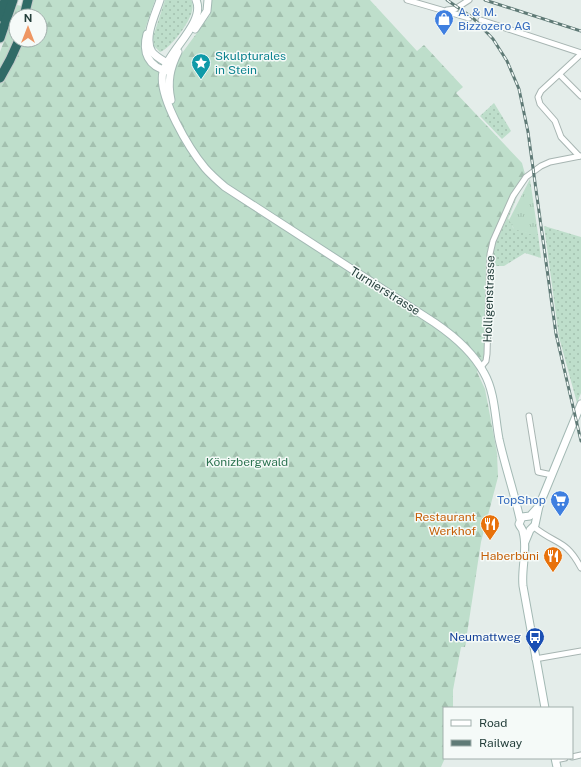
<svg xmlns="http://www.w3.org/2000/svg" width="581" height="767" viewBox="0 0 581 767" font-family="'Public Sans',sans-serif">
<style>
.grass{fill:url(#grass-dots)}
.forest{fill:url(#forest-firs)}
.park{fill:url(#park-tufts)}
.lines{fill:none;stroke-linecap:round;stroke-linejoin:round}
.street-casing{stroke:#a7b5b2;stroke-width:7}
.secondary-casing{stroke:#a3b9b4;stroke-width:9}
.highway-casing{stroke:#c2c9c8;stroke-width:11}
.street{stroke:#fff;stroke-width:5}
.secondary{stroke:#fff;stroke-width:7}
.highway{stroke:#306a66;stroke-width:9}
.rail-casing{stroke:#5f7a76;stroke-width:3}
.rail{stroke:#f5faf8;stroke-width:1.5;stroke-dasharray:4.5;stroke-linecap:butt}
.labels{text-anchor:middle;stroke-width:3;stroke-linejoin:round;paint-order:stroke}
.shop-label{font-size:12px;fill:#366cbe;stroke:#f5faf8;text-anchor:start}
.culture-label{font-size:12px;fill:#0d838f;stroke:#f5faf8;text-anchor:start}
.street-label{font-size:12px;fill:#243f3b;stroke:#f5faf8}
.park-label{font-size:12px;fill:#2f7553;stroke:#f5faf8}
.food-label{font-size:12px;fill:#c56008;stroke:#f5faf8;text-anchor:end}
.transit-label{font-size:12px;fill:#164399;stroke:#f5faf8;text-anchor:end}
</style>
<defs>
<pattern id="grass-dots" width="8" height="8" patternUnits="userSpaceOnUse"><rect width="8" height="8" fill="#bedecb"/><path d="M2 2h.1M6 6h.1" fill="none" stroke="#a3c0af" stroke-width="1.8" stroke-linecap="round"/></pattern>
<pattern id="forest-firs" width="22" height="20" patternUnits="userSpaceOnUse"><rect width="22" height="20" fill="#bedecb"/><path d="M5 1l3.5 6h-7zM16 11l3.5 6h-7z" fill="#a3c0af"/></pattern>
<pattern id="park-tufts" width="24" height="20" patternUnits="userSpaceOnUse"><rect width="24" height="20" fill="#bedecb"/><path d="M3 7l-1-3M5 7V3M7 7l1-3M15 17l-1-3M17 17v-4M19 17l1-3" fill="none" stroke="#a3c0af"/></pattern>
</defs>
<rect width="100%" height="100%" fill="#e4edea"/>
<g class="grass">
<path d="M165 0H191C200 13 170 49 160 52L154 46 153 37Z"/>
<path d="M494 103 511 131 502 139 480 116Z"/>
<path d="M521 187 508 219 511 221 513 228 531 234H538L541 258 525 253 504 266H491L494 246Z"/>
<path d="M544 226 581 237V393L577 403 559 337Z"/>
</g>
<g class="forest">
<path d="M32 0H155C148 23 128 60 160 72L177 60 210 15 212 0H370L417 51 424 45 463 87 456 93 522 163 525 174 511 194 488 250 486 261 485 355 477 372 485 389 497 453 498 477 481 542 465 647H461L453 690V708H444L445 758 441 767H0V83L22 40H40V16H29Z"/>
<path d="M17 5 22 6 20 16H16L15 40 0 73V52Z"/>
</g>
<path class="park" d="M530 179 538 234 533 235 514 229 509 220Z"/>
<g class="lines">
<defs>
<g id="street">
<path d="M407 0 469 18"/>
<path d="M447 10 455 9 469 0"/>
<path d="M481 20 581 53"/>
<path d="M560 75 581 96"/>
<path d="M579 156 561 137 555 121 540 104 538 97 541 91 581 54"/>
<path d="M481 367 486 361 487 354 490 254 493 241 513 196 526 177 541 166 550 162 581 156"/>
<path d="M529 416 538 472 552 475"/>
<path d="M534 527C556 545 566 539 581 568"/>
<path d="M535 659 581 651"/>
<path d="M572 757 581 755"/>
<path d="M555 760 565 758"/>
</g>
<g id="secondary">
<path d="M160 0C156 13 143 38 152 52 156 57 164 61 170 65"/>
<path d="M196 0C206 22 169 50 163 72 157 96 190 150 205 168 211 175 218 181 225 187L435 323C454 336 473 352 484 373 495 392 495 418 499 439 505 466 514 492 520 519"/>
<path d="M195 29 207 11 208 0"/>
<path d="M147 34C142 52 148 67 168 71"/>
<path d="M171 100C167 82 170 68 178 52"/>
<path d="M539 506 530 516 522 517 519 524C520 527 523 529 523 532 528 549 521 568 523 586L545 708"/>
<path d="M525 542 530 530 535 525 539 506 581 404"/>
<path d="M555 758 557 767"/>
</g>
<g id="highway">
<path d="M24 16 28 0"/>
<path d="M0 17 5 0"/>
<path d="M0 38 13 0"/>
<path d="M0 78 10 60 19 40"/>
</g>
</defs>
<use href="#street" class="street-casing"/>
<use href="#secondary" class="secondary-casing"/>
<use href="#highway" class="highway-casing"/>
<use href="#street" class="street"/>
<use href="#secondary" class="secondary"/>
<use href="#highway" class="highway"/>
<defs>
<g id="rail">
<path d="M447 0 473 18 493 39 507 61 519 89 528 132 556 334 581 441"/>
<path d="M485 0 581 31"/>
</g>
</defs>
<use href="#rail" class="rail-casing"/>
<use href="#rail" class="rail"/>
</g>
<defs>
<symbol id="shop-pin" viewBox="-11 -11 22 30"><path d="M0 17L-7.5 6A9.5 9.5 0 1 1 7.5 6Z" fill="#3f7fe0" stroke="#f5faf8"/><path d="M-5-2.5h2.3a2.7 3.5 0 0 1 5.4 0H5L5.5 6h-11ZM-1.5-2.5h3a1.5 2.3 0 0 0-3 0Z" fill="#fff"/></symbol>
<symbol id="sight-pin" viewBox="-11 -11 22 30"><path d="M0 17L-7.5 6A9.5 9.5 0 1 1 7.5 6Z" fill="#0f9aa8" stroke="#f5faf8"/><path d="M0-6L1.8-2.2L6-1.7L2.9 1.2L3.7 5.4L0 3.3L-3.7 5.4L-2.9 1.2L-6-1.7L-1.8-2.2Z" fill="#fff"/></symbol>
<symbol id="supermarket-pin" viewBox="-11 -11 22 30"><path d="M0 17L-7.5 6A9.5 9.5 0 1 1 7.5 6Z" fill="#3f7fe0" stroke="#f5faf8"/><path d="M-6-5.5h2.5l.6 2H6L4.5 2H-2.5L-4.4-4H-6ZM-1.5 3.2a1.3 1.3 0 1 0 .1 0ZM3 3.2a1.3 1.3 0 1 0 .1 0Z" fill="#fff"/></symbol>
<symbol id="restaurant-pin" viewBox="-11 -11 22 30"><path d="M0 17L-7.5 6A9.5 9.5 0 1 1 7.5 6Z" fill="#e8710a" stroke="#f5faf8"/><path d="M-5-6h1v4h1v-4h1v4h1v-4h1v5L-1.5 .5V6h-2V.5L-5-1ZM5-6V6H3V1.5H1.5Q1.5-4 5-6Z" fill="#fff"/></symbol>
<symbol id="bus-pin" viewBox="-11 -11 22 30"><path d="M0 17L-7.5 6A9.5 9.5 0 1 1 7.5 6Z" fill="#1a4fb4" stroke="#f5faf8"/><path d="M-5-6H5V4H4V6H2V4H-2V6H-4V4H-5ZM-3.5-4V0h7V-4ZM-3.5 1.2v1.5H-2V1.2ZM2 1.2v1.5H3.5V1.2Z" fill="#fff"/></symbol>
</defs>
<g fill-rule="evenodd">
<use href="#shop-pin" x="433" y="8" width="22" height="30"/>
<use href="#sight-pin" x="190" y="52" width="22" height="30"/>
<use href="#supermarket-pin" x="549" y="489" width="22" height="30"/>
<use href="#restaurant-pin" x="479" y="513" width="22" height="30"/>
<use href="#restaurant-pin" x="542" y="545" width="22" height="30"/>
<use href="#bus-pin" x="524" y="626" width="22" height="30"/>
</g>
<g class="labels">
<g class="shop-label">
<text x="458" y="16">A. &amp; M.<tspan x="458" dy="14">Bizzozero AG</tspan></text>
<text x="546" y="504" text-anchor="end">TopShop</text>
</g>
<g class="culture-label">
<text x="215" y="60">Skulpturales<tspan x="215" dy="14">in Stein</tspan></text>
</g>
<g class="street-label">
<text transform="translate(385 291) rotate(32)" y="4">Turnierstrasse</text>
<text transform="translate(489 299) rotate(-88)" y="4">Holligenstrasse</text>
</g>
<g class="park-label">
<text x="247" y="466">Könizbergwald</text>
</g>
<g class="food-label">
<text x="476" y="521">Restaurant<tspan x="476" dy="14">Werkhof</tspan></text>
<text x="539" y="560">Haberbüni</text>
</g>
<g class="transit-label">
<text x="521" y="641">Neumattweg</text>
</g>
</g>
<rect x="443" y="707" width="130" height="52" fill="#f5faf8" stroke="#a1afac"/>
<rect x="451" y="720" width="20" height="6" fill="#ffffff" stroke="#a1afac"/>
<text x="479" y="727" font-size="12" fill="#243f3b">Road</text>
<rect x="451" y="740" width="20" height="6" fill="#5f7a76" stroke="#a1afac"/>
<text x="479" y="747" font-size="12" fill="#243f3b">Railway</text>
<g transform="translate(28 28)"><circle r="19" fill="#f5faf8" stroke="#a1afac"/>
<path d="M0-3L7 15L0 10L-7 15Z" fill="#ee9662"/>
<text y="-6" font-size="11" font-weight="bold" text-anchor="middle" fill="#243f3b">N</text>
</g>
</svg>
